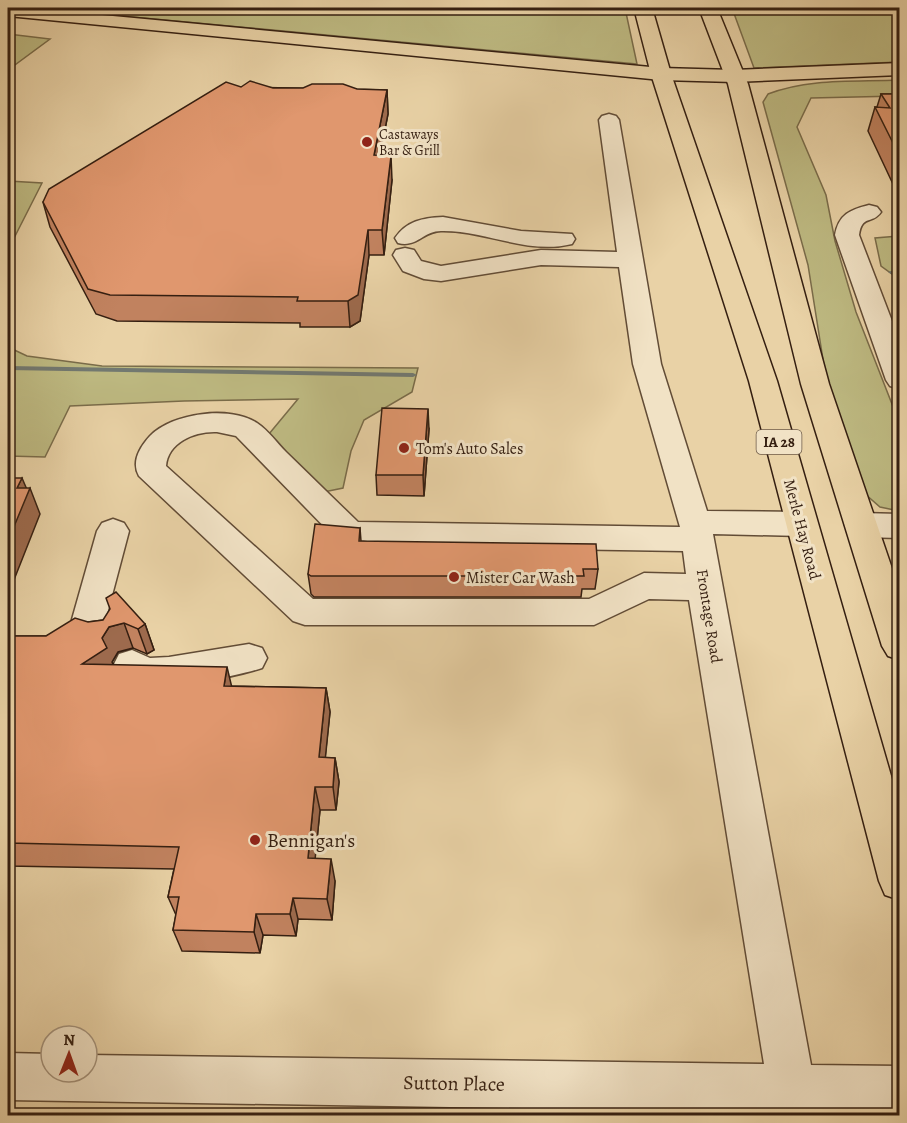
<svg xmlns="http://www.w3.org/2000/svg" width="907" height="1123" viewBox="0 0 907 1123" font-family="Alegreya,serif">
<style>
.green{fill:#beba82;stroke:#7a6c4a;stroke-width:1.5}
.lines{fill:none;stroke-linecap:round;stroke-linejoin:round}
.stream{fill:#727971;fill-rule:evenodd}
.minor-casing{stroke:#624c36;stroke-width:3}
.major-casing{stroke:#351f11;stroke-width:3}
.highway-casing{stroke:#351f11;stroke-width:3}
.minor{fill:#f1e2c5;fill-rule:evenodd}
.major{fill:#e9d2a6;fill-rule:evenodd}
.highway{fill:#e9d2a6;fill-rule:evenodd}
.wall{fill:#c1825f;stroke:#351f11;stroke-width:1.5}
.shaded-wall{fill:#9d6a4d;stroke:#351f11;stroke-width:1.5}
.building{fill:#e0976e;stroke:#351f11;stroke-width:1.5}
.poi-dot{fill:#8f2418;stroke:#f1e2c5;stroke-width:2}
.labels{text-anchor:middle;stroke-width:6;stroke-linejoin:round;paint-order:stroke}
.far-poi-label{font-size:14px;fill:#351f11;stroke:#f1e2c5;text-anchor:start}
.shield{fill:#f1e2c5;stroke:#6d5a47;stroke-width:1.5}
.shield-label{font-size:15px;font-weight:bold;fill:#351f11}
.poi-label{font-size:16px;fill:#351f11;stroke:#f1e2c5;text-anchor:start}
.street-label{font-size:16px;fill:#351f11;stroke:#f1e2c5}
.near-poi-label{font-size:20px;fill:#351f11;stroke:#f1e2c5;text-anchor:start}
.near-street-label{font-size:20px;fill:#351f11;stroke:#f1e2c5}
</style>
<rect width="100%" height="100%" fill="#e9d2a6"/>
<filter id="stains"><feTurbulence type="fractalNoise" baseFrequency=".00333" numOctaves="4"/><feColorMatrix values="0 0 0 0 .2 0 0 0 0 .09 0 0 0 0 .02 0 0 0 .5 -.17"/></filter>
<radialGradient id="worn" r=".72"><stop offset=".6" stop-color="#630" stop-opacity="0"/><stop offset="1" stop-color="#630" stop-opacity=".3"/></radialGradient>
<g class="green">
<path d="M36 8H625L637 64Z"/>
<path d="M732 8H899V62L754 68Z"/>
<path d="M8 34 50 39 8 70Z"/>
<path d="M899 80V96L811 98 797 127 826 195 835 241 856 312 899 422V511L880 507 864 493 825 372 808 265 763 102 768 94C809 78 856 82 899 80Z"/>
<path d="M8 181 42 183 8 250Z"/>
<path d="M899 236H900L899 279 881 266 875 238Z"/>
<path d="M8 347 27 356 102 366 418 368 412 392 364 420 351 451 343 488 319 493 264 440 298 399 184 401 70 406 45 457 8 456Z"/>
</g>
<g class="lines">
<g class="stream">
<path d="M900 268V272L891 274 888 272Z"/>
<path d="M8 366 413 373 417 375 413 377 8 370Z"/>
</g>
<defs>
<g id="minor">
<path d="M609 114 616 116 619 120 661 364 707 511 801 512 812 516 817 524 812 532 801 536 713 534 811 1065 900 1066V1114L819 1113 820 1116H772L771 1112 8 1100V1053L51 1054V1072H87V1055L764 1064 689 600 649 599 594 625H305L293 621 139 476C131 462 140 447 150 436 172 413 230 405 257 423 268 430 277 443 286 452 310 475 334 499 358 522L680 527 633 364 619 267 541 265 441 281 424 279 403 271 393 255 396 250 405 248 414 250 421 261 441 266 541 250 617 252 599 120 602 116ZM217 432 236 436 339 542 350 546 683 551 686 574 644 573 589 599H313L166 466C168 442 195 431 217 432Z"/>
<path d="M869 205 877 207 881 212C872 225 862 214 859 235L900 342V389L890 386 886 380 835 235C839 214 850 210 869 205Z"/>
<path d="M443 217 521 231 572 234 575 239 572 244C527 255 485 230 441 231 423 231 417 248 398 243L395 238C407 221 422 218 443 217Z"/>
<path d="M861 513 900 514V538L861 537 850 533 845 525 850 517Z"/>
<path d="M113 519 124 523 129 531 106 618 112 623 117 633 112 643C93 649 80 641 71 623L97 531 102 523Z"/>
<path d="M249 644 262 648 267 658 262 668C238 676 164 691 141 687 128 685 120 676 114 664L119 654 132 650 150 658 169 657Z"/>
</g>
<g id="major">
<path d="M634 8H652L671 74 777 381 900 807V900L885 895 879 881 749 381 651 74Z"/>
<path d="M699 8H717L748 84 829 384 900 592V660L888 656 882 646 801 384 728 84Z"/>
</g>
<path id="highway" d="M8 8H28L661 68 734 70 900 63V75L734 82 661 80 8 16Z"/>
</defs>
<use href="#minor" class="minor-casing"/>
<use href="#major" class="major-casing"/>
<use href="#highway" class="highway-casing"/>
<use href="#minor" class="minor"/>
<use href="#major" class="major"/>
<use href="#highway" class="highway"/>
</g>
<g class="wall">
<path d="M241 87 387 90 388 114 380 155 392 180 384 255H369L360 321 350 327H300V323L117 321 96 314 50 227 43 202Z"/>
<path d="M881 94H900V199L868 131 875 107H877Z"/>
<path d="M429 429 424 496 377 495 376 475Z"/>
<path d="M360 528 361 541 598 569 595 589H582L581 597H314L311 594 308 574Z"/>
<path d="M103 620 145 624 154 650 147 654 133 648 118 652 112 662 114 665 232 686 326 688 330 712 325 758H335L339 782 336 810H320L315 858 335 881 332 920 298 919 296 936 263 935 260 953 182 951 173 930 176 915 168 897 174 869 8 866V636H46L88 622Z"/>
</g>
<g class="shaded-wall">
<path d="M387 90 388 114 375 180 374 155Z"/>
<path d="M391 156 392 180 384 255 382 230Z"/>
<path d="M368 230 369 255 360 321 350 327 348 301Z"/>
<path d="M428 409 429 429 424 496 423 475Z"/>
<path d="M22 478 28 492 30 488 40 514 8 595V541L17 488Z"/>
<path d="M124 623 133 648 118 652 112 662 117 673 82 664 102 638 109 627Z"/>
<path d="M145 624 154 650 147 654 138 629Z"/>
<path d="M227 667 233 692 224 686Z"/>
<path d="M326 688 330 712 323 781 319 757Z"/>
<path d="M335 758 339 782 336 810 333 787Z"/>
<path d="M315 787 320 810 313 880 308 858Z"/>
<path d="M331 859 335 881 332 920 327 899Z"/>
<path d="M293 898 298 919 296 936 290 914Z"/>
<path d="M256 914 263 935 260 953 254 932Z"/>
</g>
<g class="building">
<path d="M250 81 273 88H303L312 84H343L357 89 387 90 374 155 391 156 382 230H368L358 295 348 301H297L298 297 110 295 88 289 43 202 49 189 226 82 241 87Z"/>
<path d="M881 94H900V157L875 107 890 108Z"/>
<path d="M382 408 428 409 423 475H376Z"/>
<path d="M8 478H22L17 488H30L8 541Z"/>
<path d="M315 524 360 528 359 541 596 544 598 569H583L584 576H311L308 574Z"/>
<path d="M116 592 145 624 138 629 124 623 109 627 102 638 107 648 82 664 227 667 224 686 326 688 319 757 335 758 333 787H315L308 858 331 859 327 899 293 898 290 914H256L254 932 173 930 179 897H168L179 847 8 843V636H46L75 618 88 622 103 620 110 609 106 598Z"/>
</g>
<g class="poi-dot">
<circle cx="367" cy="142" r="6"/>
<circle cx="404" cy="448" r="6"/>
<circle cx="454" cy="577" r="6"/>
<circle cx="255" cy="840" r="6"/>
</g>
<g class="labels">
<g class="far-poi-label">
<text x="379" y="139">Castaways<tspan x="379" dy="16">Bar &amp; Grill</tspan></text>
</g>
<rect class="shield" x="756.5" y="430" width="45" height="24" rx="4.5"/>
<g class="shield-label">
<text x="779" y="447">IA 28</text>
</g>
<g class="poi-label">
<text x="416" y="454">Tom's Auto Sales</text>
<text x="466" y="583">Mister Car Wash</text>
</g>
<g class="street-label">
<text transform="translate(803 529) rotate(75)" y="6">Merle Hay Road</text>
<text transform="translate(710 616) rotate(81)" y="6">Frontage Road</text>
</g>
<g class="near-poi-label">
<text x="267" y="847">Bennigan's</text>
</g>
<g class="near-street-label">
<text transform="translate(454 1083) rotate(1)" y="7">Sutton Place</text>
</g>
</g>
<rect width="907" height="1123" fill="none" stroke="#e9d2a6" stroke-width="30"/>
<rect x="9" y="9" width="889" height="1105" fill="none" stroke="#351f11" stroke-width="3"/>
<rect x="15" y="15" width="877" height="1093" fill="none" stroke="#351f11" stroke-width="1.5"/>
<g transform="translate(69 1054) rotate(1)"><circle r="28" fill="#f1e2c5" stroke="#a6947d" stroke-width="1.5"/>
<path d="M0-4.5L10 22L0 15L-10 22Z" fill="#8f2418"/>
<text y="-9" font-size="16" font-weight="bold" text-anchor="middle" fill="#351f11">N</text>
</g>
<rect width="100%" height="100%" filter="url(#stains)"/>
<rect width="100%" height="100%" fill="url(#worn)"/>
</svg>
